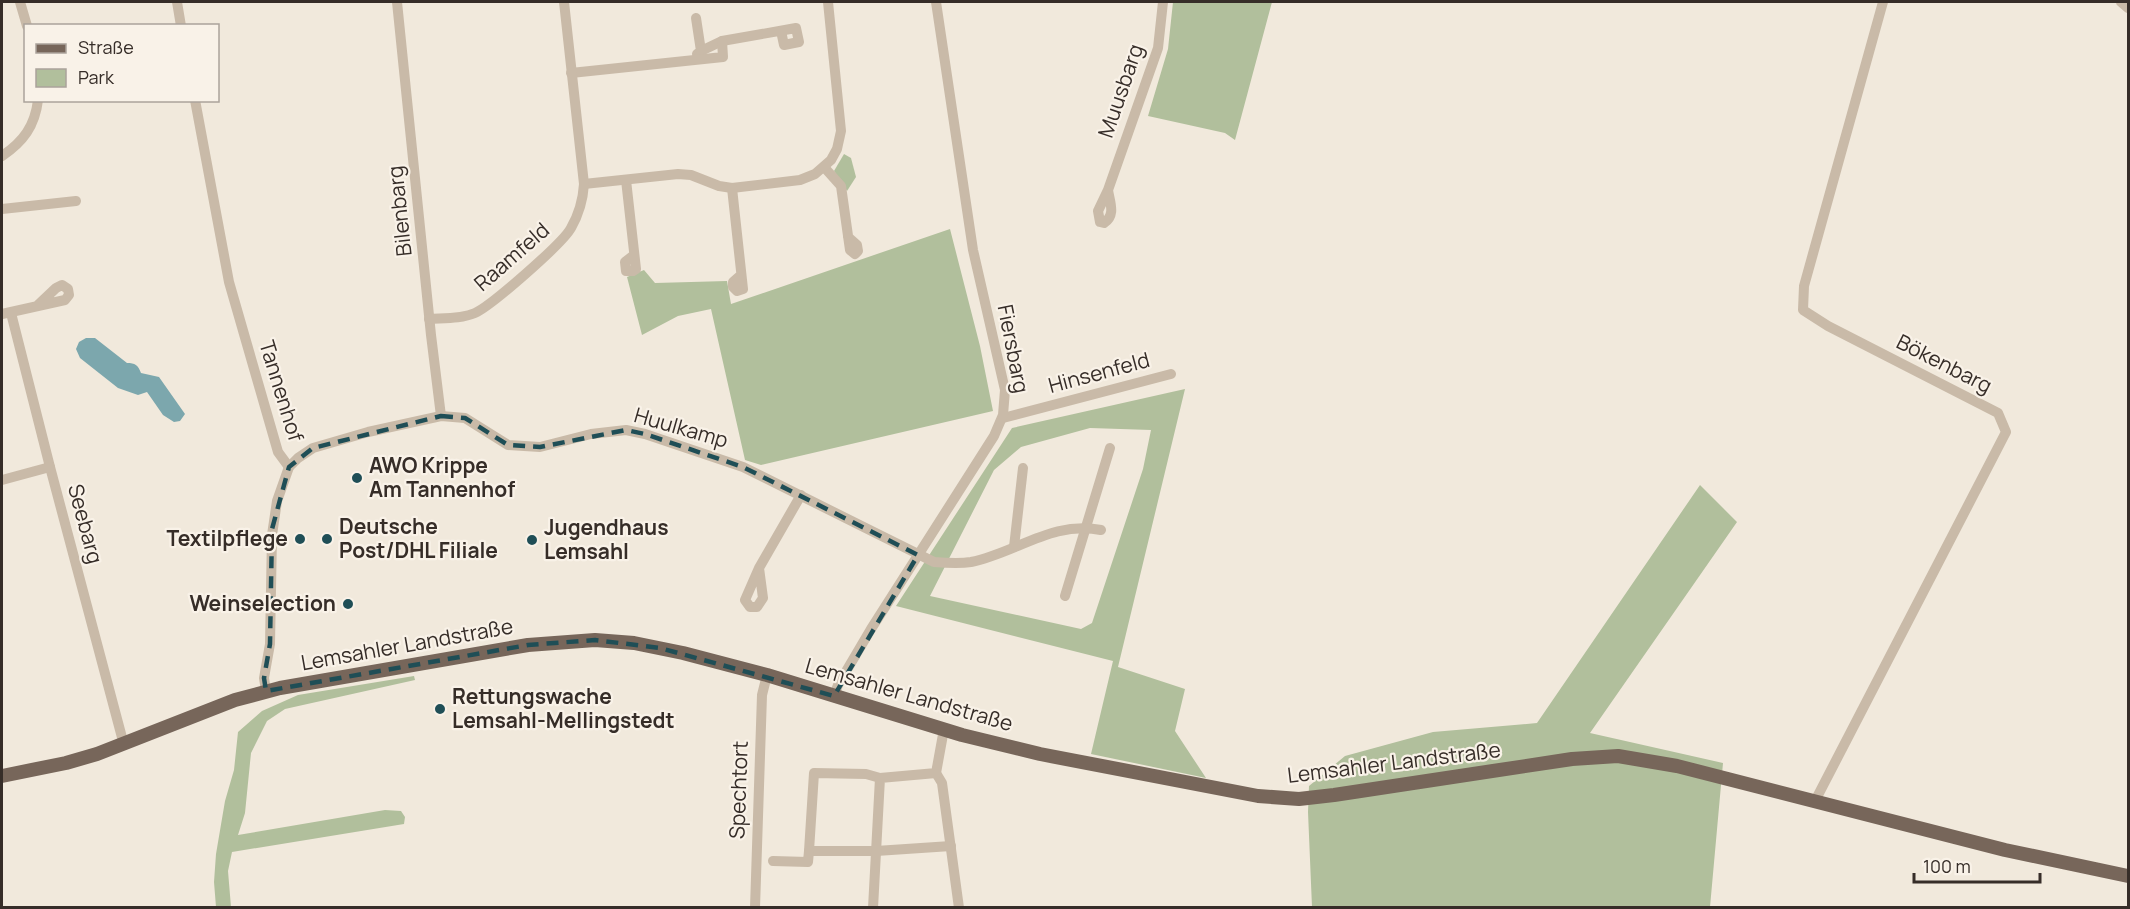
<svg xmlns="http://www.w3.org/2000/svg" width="2130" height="909" viewBox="0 0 2130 909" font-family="Manrope,sans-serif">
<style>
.green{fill:#b1bf9c;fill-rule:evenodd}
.water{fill:#7ca7ad}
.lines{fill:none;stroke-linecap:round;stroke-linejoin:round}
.minor{stroke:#c9baa8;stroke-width:10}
.major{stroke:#77665a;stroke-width:14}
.marked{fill:none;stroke:#1f4e56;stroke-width:4.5;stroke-dasharray:12 8;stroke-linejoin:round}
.poi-dot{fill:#1f4e56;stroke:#f9f2e8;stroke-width:2}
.labels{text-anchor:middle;stroke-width:4.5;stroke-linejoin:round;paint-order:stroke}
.street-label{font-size:21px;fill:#362d28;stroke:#f9f2e8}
.poi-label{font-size:21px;font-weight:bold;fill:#362d28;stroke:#f9f2e8;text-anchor:start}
</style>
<rect width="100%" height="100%" fill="#f1e9dc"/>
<g class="green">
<path d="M1173 2H1272L1235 140 1225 133 1148 116 1168 49Z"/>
<path d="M844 154 851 158 856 177 847 191 834 171Z"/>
<path d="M950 229 980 346 993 411 761 465 745 460 711 309 678 316 642 335 627 277 644 270 655 283 727 281 731 304Z"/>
<path d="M1185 389 1118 667 1185 689 1175 731 1206 778 1091 754 1113 661 896 606 1012 428ZM1090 428 1151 430 1143 469 1092 623 1081 629 930 596 994 470 1021 447Z"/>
<path d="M1700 485 1737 522 1590 733 1723 763 1710 907H1312L1308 812 1309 786 1345 756 1433 732 1537 723Z"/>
<path d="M414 676 415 680 285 709 267 721 251 753 245 813 238 835 385 810 401 811 405 817 404 824 232 852 228 871 231 907H216L214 882 216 854 225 801 234 770 238 732 262 711 298 695Z"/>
</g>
<path class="water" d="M86 338H95L127 363C135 363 138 365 141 373L159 377 185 414 180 421 174 422 163 415 147 392 138 395 118 388 80 358 76 349 79 342Z"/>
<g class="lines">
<g class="minor">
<path d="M20 2 27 26"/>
<path d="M177 2 181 26"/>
<path d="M397 2 431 335 441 416"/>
<path d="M2121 2 2128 8"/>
<path d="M696 18 701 51 697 54"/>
<path d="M701 51 722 41 796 28 799 42 784 45 781 31"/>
<path d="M571 73 723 57 722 41"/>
<path d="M195 100 229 282 278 452 289 467"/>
<path d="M2 156C23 142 35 126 38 100"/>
<path d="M824 167 841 186 850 250 855 254 858 251 857 245 848 237"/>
<path d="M626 180 636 269 633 271H626L625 262 634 255"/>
<path d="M584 184 678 174 691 175 719 186 732 188 800 180 815 174 831 160 837 149 841 131 828 2"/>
<path d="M732 188 743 289 737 291 733 287V282L741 275"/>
<path d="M1108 190C1110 203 1116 215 1104 223L1100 222 1098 211 1108 190 1158 48 1163 2"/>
<path d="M2 209 76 201"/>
<path d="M11 313 50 467 124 745"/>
<path d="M2 314 65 300 69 295 68 289 62 285 56 288 37 306"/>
<path d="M429 319C444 318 461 319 475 313 491 306 563 243 571 228 579 214 583 200 584 184L564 2"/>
<path d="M1003 418 1171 374"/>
<path d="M2 480 50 467"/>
<path d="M1014 547 1023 468"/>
<path d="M759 568 763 598 757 607H750L745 600 759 568 801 495"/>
<path d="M1065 596 1110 448"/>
<path d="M266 691 264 678 270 644 272 535 277 501 289 467 298 458 313 448 368 432 441 416 465 418 508 445 540 447 591 434 626 430 645 434 743 467 934 562C946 563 959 564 971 562 1016 553 1053 520 1101 530"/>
<path d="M834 696 838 685 871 629 994 436 1003 415 1005 390 973 250 936 2"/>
<path d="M936 773 942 783 959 908"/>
<path d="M880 778 866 774 814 773 809 851H876L951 846"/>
<path d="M1815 801 2006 432 1998 413 1828 326 1803 310 1804 286 1883 2"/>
<path d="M773 861 808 862 809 851"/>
<path d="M755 908 762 695 767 675"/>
<path d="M873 908 880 778 936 773 944 729"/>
</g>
<path class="major" d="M2 776 66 763 97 754 235 700 280 688 528 645 595 640 634 643 683 653 767 675 962 735 1040 754 1258 796 1299 799 1334 795 1572 759 1618 756 1677 766 2005 850 2128 876"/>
</g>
<path class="marked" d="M441 416 465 418 508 445 540 447 626 430 645 434 743 467 918 555 834 696 660 648 595 640 528 645 266 691 264 678 270 644 272 529 289 467 313 448Z"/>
<g class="poi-dot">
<circle cx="357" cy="478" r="6"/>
<circle cx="300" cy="539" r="6"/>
<circle cx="327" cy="539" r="6"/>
<circle cx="532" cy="540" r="6"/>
<circle cx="348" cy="604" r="6"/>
<circle cx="440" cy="709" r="6"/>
</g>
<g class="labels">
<g class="street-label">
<text transform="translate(1121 91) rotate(-71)" y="7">Muusbarg</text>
<text transform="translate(400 211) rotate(-96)" y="7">Bilenbarg</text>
<text transform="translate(512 257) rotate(-41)" y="7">Raamfeld</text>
<text transform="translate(1013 349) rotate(79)" y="7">Fiersbarg</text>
<text transform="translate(1944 364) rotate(27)" y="7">Bökenbarg</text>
<text transform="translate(1099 373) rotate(-15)" y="7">Hinsenfeld</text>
<text transform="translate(281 391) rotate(73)" y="7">Tannenhof</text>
<text transform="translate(681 428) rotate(16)" y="7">Huulkamp</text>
<text transform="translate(85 524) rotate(75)" y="7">Seebarg</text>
<text transform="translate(407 645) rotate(-10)" y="7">Lemsahler Landstraße</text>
<text transform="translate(909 695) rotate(16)" y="7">Lemsahler Landstraße</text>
<text transform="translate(1394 763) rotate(-7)" y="7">Lemsahler Landstraße</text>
<text transform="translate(739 790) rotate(-88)" y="7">Spechtort</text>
</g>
<g class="poi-label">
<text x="369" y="473">AWO Krippe<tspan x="369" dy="24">Am Tannenhof</tspan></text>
<text x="339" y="534">Deutsche<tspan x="339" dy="24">Post/DHL Filiale</tspan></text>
<text x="544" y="535">Jugendhaus<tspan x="544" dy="24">Lemsahl</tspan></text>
<text x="288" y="546" text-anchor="end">Textilpflege</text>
<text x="336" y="611" text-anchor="end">Weinselection</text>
<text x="452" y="704">Rettungswache<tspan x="452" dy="24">Lemsahl-Mellingstedt</tspan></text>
</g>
</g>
<rect width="2130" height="909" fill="none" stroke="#362d28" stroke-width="6"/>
<rect x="24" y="24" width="195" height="78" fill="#f9f2e8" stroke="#aba39b" stroke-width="1.5"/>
<rect x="36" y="44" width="30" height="9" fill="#77665a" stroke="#aba39b" stroke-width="1.5"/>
<text x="78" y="54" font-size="18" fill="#362d28">Straße</text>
<rect x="36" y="69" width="30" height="18" fill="#b1bf9c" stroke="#aba39b" stroke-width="1.5"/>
<text x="78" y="84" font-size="18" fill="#362d28">Park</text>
<path d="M1914 873v9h126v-9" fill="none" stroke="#362d28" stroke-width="3"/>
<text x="1923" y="873" font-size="18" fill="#362d28" stroke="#f9f2e8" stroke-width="4.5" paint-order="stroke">100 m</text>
</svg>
